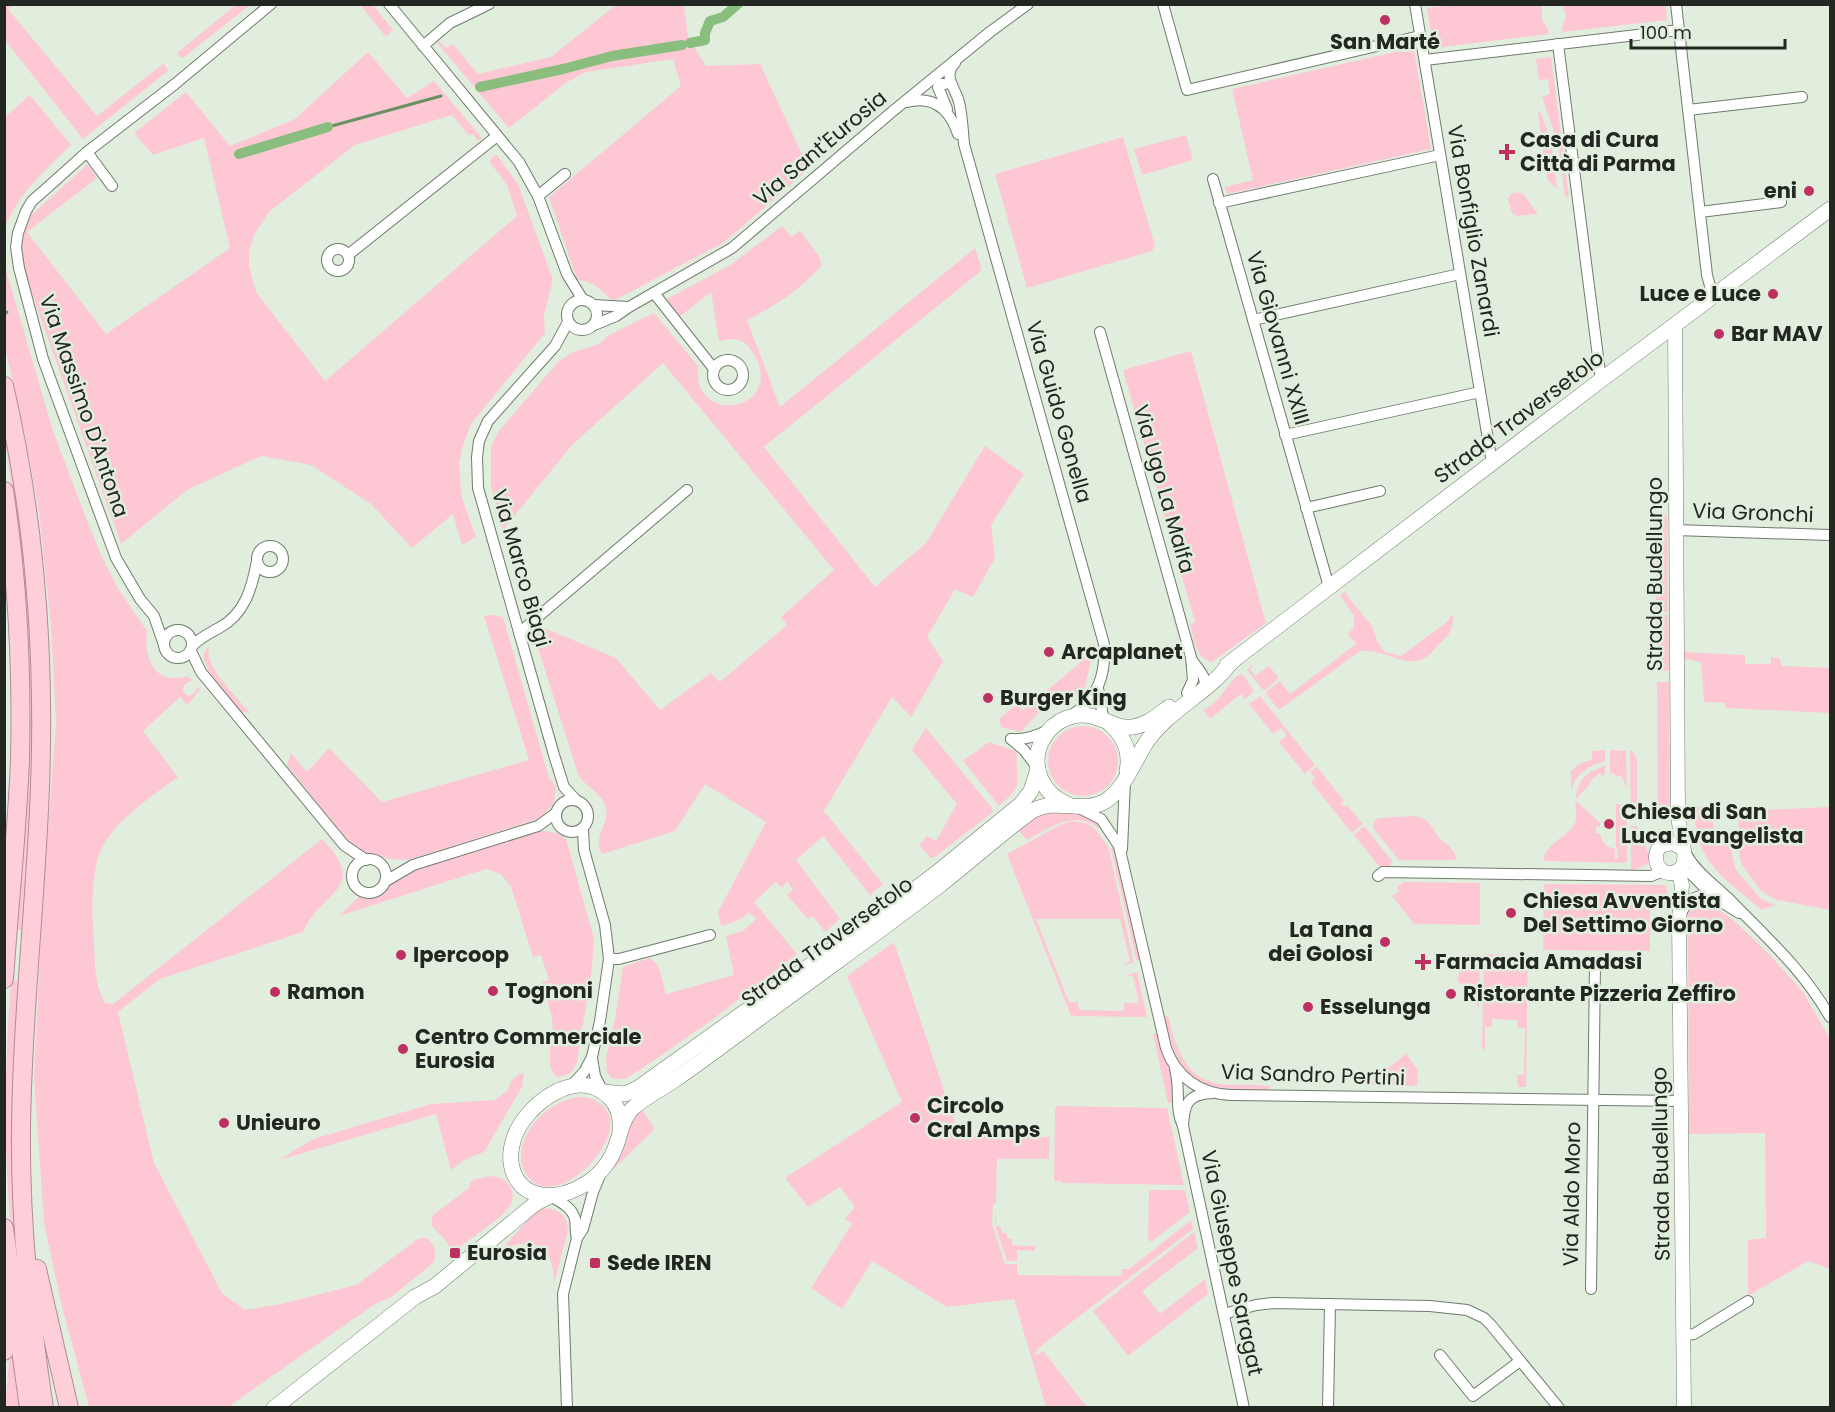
<svg xmlns="http://www.w3.org/2000/svg" width="1835" height="1412" viewBox="0 0 1835 1412" font-family="Poppins,sans-serif">
<style>
.green{fill:#fdc8d3}
.lines{fill:none;stroke-linecap:round;stroke-linejoin:round}
.stream{stroke:#6a9163;stroke-width:3}
.canal{stroke:#89be7f;stroke-width:10}
.minor-casing{stroke:#6f7b6c;stroke-width:12}
.tertiary-casing{stroke:#6f7b6c;stroke-width:15}
.secondary-casing{stroke:#6f7b6c;stroke-width:16}
.trunk-casing{stroke:#b18c92;stroke-width:20}
.minor{stroke:#fff;stroke-width:10}
.tertiary{stroke:#fff;stroke-width:14}
.secondary{stroke:#fff;stroke-width:15}
.trunk{stroke:#fecfd8;stroke-width:18}
.poi-dot{fill:#be3061;stroke:#e1eede;stroke-width:2}
.labels{text-anchor:middle;stroke-width:5;stroke-linejoin:round;paint-order:stroke}
.poi-label{font-size:21px;font-weight:bold;fill:#222721;stroke:#e1eede;text-anchor:start}
.street-label{font-size:21px;fill:#222721;stroke:#e1eede}
</style>
<rect width="100%" height="100%" fill="#e1eede"/>
<g class="green">
<path d="M5 4 13 5 8 9 97 116 164 63 168 71 83 139 5 40Z"/>
<path d="M1460 4 1542 5V19L1549 31 1548 34 1434 48 1427 8Z"/>
<path d="M236 5H250L184 57H180L177 53Z"/>
<path d="M360 5H373L393 30 386 37Z"/>
<path d="M616 5H684L688 37 706 66 760 64 809 169 723 243 613 301 595 285 577 279 549 197 681 86 673 59 586 72 567 82 509 128 437 43 439 41 446 48 453 44 478 74 551 57Z"/>
<path d="M1563 5H1666L1667 20 1563 32 1561 30 1566 16Z"/>
<path d="M1414 50 1431 149 1227 194 1225 187 1253 180 1232 89 1399 51Z"/>
<path d="M368 52 407 98 434 81 482 138 478 141 473 134 469 136 452 115 355 145 269 212 254 235 249 251V266L256 292 325 381 517 216 507 185 489 161 496 154 518 184 553 280 544 315 545 333 471 424 462 448 459 464 462 498 476 537 462 545 453 514 412 548 371 504 311 465 261 456 187 490 121 544 23 268 20 240 29 217 88 164 97 178 27 232 106 334 230 248 204 138 153 155 134 133 186 92 230 146 295 119Z"/>
<path d="M1551 57 1569 198 1565 196 1558 143 1542 97 1550 94 1548 79 1539 80 1536 59Z"/>
<path d="M30 95 71 145C45 171 18 193 5 228V117Z"/>
<path d="M1538 112 1541 113 1551 141 1557 189 1548 180 1546 174Z"/>
<path d="M1186 135 1193 160 1142 175 1134 149Z"/>
<path d="M1123 137 1155 246 1152 251 1027 288 995 174Z"/>
<path d="M1517 192 1523 194 1538 214 1517 216 1512 213 1508 199 1511 194Z"/>
<path d="M782 226 792 237 800 230 820 258 821 266C801 289 775 306 747 320L780 407 975 248 982 270 764 447 875 587 926 543 985 446 1024 474 991 525 995 558 973 597 955 589 927 637 943 661 911 717 892 697 824 811 883 884 870 895 823 836 796 860 840 919 825 932 813 916 808 919 787 895 793 890 787 881 782 888 776 882 754 902 797 954 712 1020 640 1070 624 1079H613L607 1072 606 1058 615 1019 623 967 649 958C662 963 662 983 666 994L734 975 726 936 743 931 756 919 749 913 739 920 721 926 718 912 766 822 705 784 675 831 602 854C600 850 598 845 599 840 601 826 611 818 604 803 598 791 585 786 578 774L532 629 537 625 616 658 660 710 711 673 720 682 787 625 781 617 834 570 663 363 572 445 503 530 491 486V446L498 432 558 362 571 353 599 344 609 335 654 313 698 366C692 431 792 408 751 350 743 338 733 338 719 341L711 292 678 318 665 300 730 265Z"/>
<path d="M4 263 53 431 88 523 101 555 119 590 147 631C143 658 155 686 187 676L193 680C187 682 183 684 183 691L188 696 194 693 199 686 200 690 187 705 180 697 143 731 178 777C151 797 108 824 98 858 91 884 92 914 94 941 95 962 94 984 105 1003L113 1004 322 839C371 889 321 890 303 932L160 979 118 1012 154 1163 222 1293 245 1310 281 1304 356 1285 419 1238H427C435 1246 438 1253 433 1263L390 1298 375 1304 228 1407H89L61 1303 44 1223 34 1078 42 908 56 723 51 625 39 512 25 435 5 348Z"/>
<path d="M1191 351 1266 623 1212 662C1195 659 1194 638 1190 624L1195 622 1123 370Z"/>
<path d="M4 414 23 520 35 693 26 930 14 929 17 524 5 441Z"/>
<path d="M1656 513H1664L1667 517 1668 612H1656Z"/>
<path d="M1345 591 1348 597 1373 627 1377 641 1385 652 1401 656 1447 622 1452 615 1454 616C1452 622 1452 630 1448 635 1446 639 1441 641 1438 645 1412 680 1392 648 1360 651L1282 708 1278 709 1266 694 1267 691 1280 681 1290 694 1356 644 1348 634 1354 627V616L1340 595Z"/>
<path d="M492 615 503 617 549 778 556 786 554 802 541 818 408 860 388 859 375 854H364L348 842 287 765 291 753 307 772 329 748 382 802 529 760 484 616Z"/>
<path d="M1656 615H1668L1669 671H1657Z"/>
<path d="M1091 643 1092 657 1083 694 1057 700 1042 709 1021 732 1001 727 999 719 1018 703 1023 710 1080 663 1077 655Z"/>
<path d="M209 647C203 666 238 698 250 713L242 712C233 701 189 658 209 647Z"/>
<path d="M1682 652 1745 655V664H1771V657L1779 658 1782 666 1830 668V713L1725 708V703L1704 702 1701 662 1685 659Z"/>
<path d="M1252 664 1253 666 1250 669 1255 676 1269 666 1279 678 1265 690 1262 689 1247 670Z"/>
<path d="M1240 674 1243 675 1254 691 1245 699 1241 694 1210 719 1203 710C1221 703 1225 684 1240 674Z"/>
<path d="M1657 682H1669L1670 819H1658Z"/>
<path d="M1260 696 1315 765 1305 774 1279 742 1287 735 1281 728 1273 734 1249 704Z"/>
<circle cx="1083" cy="761" r="35"/>
<path d="M926 728 992 808 993 812 932 859 919 845 927 836 936 841 957 804 912 750Z"/>
<path d="M989 742 1015 751 1017 754C1015 785 1026 783 999 806L963 761Z"/>
<path d="M1605 750V761C1588 766 1574 775 1571 793V771L1580 763 1592 760V751Z"/>
<path d="M1610 750 1626 751 1627 788 1622 777 1610 773Z"/>
<path d="M1630 750 1635 754 1637 760V820L1631 819Z"/>
<path d="M1605 766V774L1602 776 1600 773 1591 780 1590 784 1575 800 1600 823V827H1596V833H1600C1601 842 1606 847 1615 849V859L1618 858 1617 849 1619 848H1616V804H1621L1627 810V861L1624 863 1545 861 1543 858C1551 839 1567 838 1575 823 1577 819 1576 813 1576 809 1574 785 1582 773 1605 766Z"/>
<path d="M1317 767 1344 801 1341 803 1345 807 1347 805 1363 824 1352 833 1311 782 1315 778 1310 772Z"/>
<path d="M1694 806 1712 808 1715 843H1729L1736 870 1761 899 1775 905 1762 910C1723 877 1695 863 1694 806Z"/>
<path d="M1830 807V910L1776 900 1761 891 1742 865 1739 854 1738 811Z"/>
<path d="M1060 810 1085 816 1101 825 1098 828C1073 809 1050 828 1027 840L1018 830 1035 816Z"/>
<path d="M1412 816C1429 818 1430 824 1438 836 1445 846 1449 841 1456 857L1455 860H1399L1373 828 1374 822 1378 818Z"/>
<path d="M1072 821 1085 823 1093 827 1108 846 1134 963 1122 965 1130 961 1120 919H1036L1069 1002H1078L1079 1010 1124 1011V1003H1139L1133 976H1125L1137 972 1147 1017 1071 1016 1007 854 1060 825Z"/>
<path d="M1364 826 1392 861 1390 867 1383 868 1379 866 1354 835Z"/>
<path d="M1631 826H1637L1641 840 1651 856 1648 864 1637 869 1631 870Z"/>
<path d="M539 830 556 833 566 839 594 938 592 968 577 1062C571 1076 570 1073 557 1078 542 1063 555 1038 552 1019 550 1007 545 995 542 982L549 980 541 955 533 957 511 887 501 874 486 869 339 916 361 895 373 896 387 889 392 880 412 869Z"/>
<path d="M1115 847 1140 959 1137 962 1111 848Z"/>
<path d="M1403 882 1480 883V925L1414 924 1392 896 1399 891 1397 887Z"/>
<path d="M1544 884 1666 885 1669 901H1650V951L1543 950Z"/>
<path d="M1702 903 1710 904 1731 918 1768 953 1803 992 1830 1039V1269L1808 1261 1748 1296V1240L1766 1238 1765 1133 1689 1134 1688 914 1693 908Z"/>
<path d="M894 942 959 1135 1050 1137 1049 1159H997L996 1203 993 1205 992 1224 1005 1264H1017V1275L1121 1276 1122 1269H1129L1191 1220 1193 1229 1042 1345 1035 1353 1037 1355 1043 1351 1087 1407H1046L1014 1299 947 1307 872 1261 842 1309 811 1288 852 1224 845 1219 855 1207 840 1187 808 1207 785 1178 902 1102 847 976Z"/>
<path d="M1464 954H1480L1479 1008 1457 980Z"/>
<path d="M1484 954 1528 955 1526 1087H1518L1517 1075H1524L1525 1028 1517 1027V1020L1492 1019V1027H1485V1049H1482Z"/>
<path d="M16 981 23 982 22 1288C13 1255 10 1222 8 1188 3 1119 6 1051 11 982Z"/>
<path d="M1168 1016C1177 1052 1187 1084 1230 1085 1243 1085 1261 1084 1271 1087 1263 1093 1249 1090 1239 1090 1188 1089 1174 1062 1164 1017Z"/>
<path d="M1153 1033 1157 1034 1162 1054 1174 1078V1103H1168Z"/>
<path d="M1406 1054 1418 1070 1417 1086 1367 1085Z"/>
<path d="M524 1072 522 1087 484 1152 466 1159 451 1170 436 1114 279 1160 313 1139 431 1104 495 1100 507 1091 513 1078Z"/>
<path d="M584 1097C660 1113 549 1232 523 1168 517 1152 526 1132 536 1121 548 1107 566 1097 584 1097Z"/>
<path d="M1057 1106 1167 1108 1184 1185 1062 1183 1061 1181H1054L1055 1110Z"/>
<path d="M641 1108 653 1126V1131L611 1171 623 1148 629 1124Z"/>
<path d="M491 1176 502 1178C528 1200 501 1216 483 1230 473 1237 462 1245 452 1253L450 1252 448 1243 432 1226V1216L470 1187V1183L475 1179Z"/>
<path d="M1149 1190H1185L1190 1212 1151 1242 1148 1238Z"/>
<path d="M996 1206V1226L1001 1227 1002 1233H1007V1239H1012V1245L1035 1246V1251L1017 1250V1261H1007L995 1225Z"/>
<path d="M546 1208C560 1209 567 1216 568 1230L554 1284C553 1246 538 1236 502 1249L535 1212Z"/>
<path d="M1194 1232 1198 1248 1142 1291 1160 1314 1205 1279 1208 1294 1128 1356 1093 1311Z"/>
<path d="M10 1349H11L20 1407 5 1408Z"/>
</g>
<g class="lines">
<g class="stream">
<path d="M328 127 441 96"/>
<path d="M4 315 7 312"/>
</g>
<g class="canal">
<path d="M690 43 705 40V33L710 21 723 17 738 4"/>
<path d="M480 87 563 69 612 56 682 45"/>
<path d="M239 154 328 127"/>
</g>
<defs>
<g id="minor">
<path d="M389 4 519 162 538 196 567 274 583 300"/>
<path d="M1163 4 1187 90 1420 36"/>
<path d="M1415 4 1492 463"/>
<path d="M1676 4 1707 275 1710 286 1715 296"/>
<path d="M1558 44 1601 380"/>
<path d="M423 46 450 23 489 4"/>
<path d="M1425 60 1679 30"/>
<path d="M955 63C942 76 956 89 959 102 962 114 963 132 964 144L1104 644C1106 675 1098 698 1072 715"/>
<path d="M945 84H939L938 87 947 109"/>
<path d="M907 102C934 95 950 110 958 134"/>
<path d="M1688 110 1802 97"/>
<path d="M87 152 112 186"/>
<path d="M1213 179 1329 587"/>
<path d="M538 196 565 174"/>
<path d="M1219 203 1440 155"/>
<path d="M1700 212 1781 202"/>
<circle cx="338" cy="260" r="11"/>
<path d="M348 255 497 136"/>
<path d="M654 293 714 369"/>
<circle cx="582" cy="315" r="15"/>
<path d="M594 305 628 307"/>
<path d="M1253 320 1460 274"/>
<path d="M568 322 555 346 488 421 479 441 477 457 478 488 554 755 564 787 576 800"/>
<path d="M594 325 616 316 629 307 732 248 893 111 990 32 1028 4"/>
<path d="M1100 332 1191 657 1193 680 1187 693"/>
<circle cx="728" cy="375" r="15"/>
<path d="M1285 435 1480 392"/>
<path d="M1306 508 1380 491"/>
<path d="M1675 530 1830 535"/>
<circle cx="270" cy="559" r="13"/>
<circle cx="178" cy="644" r="14"/>
<path d="M519 633 687 490"/>
<path d="M164 645 154 616 140 599 116 558 43 359 19 268 16 247 18 233 26 211 32 201 48 187 87 152 175 84 271 4"/>
<path d="M192 646C201 637 208 634 219 628 245 614 252 588 257 561"/>
<path d="M191 651 201 672 344 845 366 860"/>
<path d="M1192 660C1198 670 1210 678 1202 691"/>
<path d="M1098 688 1103 716 1108 722"/>
<path d="M1011 739C1024 740 1037 736 1048 730"/>
<path d="M1011 739 1024 750 1037 767"/>
<circle cx="572" cy="816" r="16"/>
<path d="M1079 808 1101 819 1119 846 1166 1048C1176 1077 1200 1094 1231 1095L1681 1101"/>
<path d="M1122 849 1125 781"/>
<path d="M1685 852C1696 873 1715 885 1732 902 1769 940 1803 970 1830 1017"/>
<circle cx="369" cy="876" r="17"/>
<path d="M1679 870 1691 874 1715 898 1739 913"/>
<path d="M1378 876 1383 872 1651 876 1664 871"/>
<path d="M386 881 413 865 538 826 556 813"/>
<path d="M1681 914C1687 900 1695 895 1711 895"/>
<path d="M609 959H619L710 935"/>
<path d="M592 1058 595 1076 603 1092"/>
<path d="M1175 1069C1181 1089 1174 1108 1183 1126 1184 1105 1187 1094 1212 1093"/>
<path d="M570 1087 584 1072 592 1057 600 1021 609 959 605 925 584 850 583 829"/>
<path d="M1183 1126 1244 1408"/>
<path d="M550 1196C559 1201 572 1207 575 1219 576 1225 575 1232 577 1238"/>
<path d="M1591 1289 1595 964"/>
<path d="M1224 1314 1256 1305 1273 1303 1430 1306 1467 1310 1484 1318 1491 1325 1559 1408"/>
<path d="M1684 1335 1694 1334 1748 1301"/>
<path d="M1440 1355 1473 1396 1520 1361"/>
<path d="M567 1408 563 1294 577 1238 583 1229 593 1192 601 1173"/>
<path d="M1328 1408 1330 1304"/>
</g>
<g id="tertiary">
<path d="M1675 325 1678 815C1678 829 1691 860 1680 869 1665 882 1648 862 1660 846L1672 843 1682 848"/>
<path d="M1678 871 1682 885 1679 920 1684 1408"/>
</g>
<g id="secondary">
<path d="M1227 665 1601 380 1830 209"/>
<path d="M1109 723C1124 736 1131 752 1127 771"/>
<path d="M1067 804C1055 799 1046 790 1041 779 1035 766 1036 751 1043 739 1054 719 1077 710 1098 718 1111 722 1119 729 1133 727 1147 725 1158 715 1169 707"/>
<path d="M603 1092 625 1094 638 1088 882 914 934 875 1021 804 1031 791 1038 769"/>
<path d="M620 1131C621 1119 619 1107 610 1098 578 1064 525 1105 514 1138 510 1150 509 1162 514 1174 526 1201 558 1199 580 1187 598 1178 611 1162 617 1143 621 1130 624 1116 634 1107 647 1096 663 1088 676 1079 716 1051 754 1022 794 993 843 957 892 922 940 885 971 861 1000 834 1032 811 1058 797 1080 814 1104 802 1123 791 1133 764 1144 746 1160 719 1192 701 1215 680 1222 674 1227 666 1234 660"/>
<path d="M274 1408 415 1297 435 1286 536 1203 550 1196"/>
</g>
<g id="trunk">
<path d="M4 386C35 518 45 651 40 786 36 901 22 1015 21 1130 20 1224 30 1315 44 1408"/>
<path d="M4 491C18 580 22 670 20 760 17 833 9 906 4 979"/>
<path d="M4 1228 29 1408"/>
<path d="M37 1269 69 1408"/>
<path d="M4 1351 5 1310"/>
</g>
</defs>
<use href="#minor" class="minor-casing"/>
<use href="#tertiary" class="tertiary-casing"/>
<use href="#secondary" class="secondary-casing"/>
<use href="#trunk" class="trunk-casing"/>
<use href="#minor" class="minor"/>
<use href="#tertiary" class="tertiary"/>
<use href="#secondary" class="secondary"/>
<use href="#trunk" class="trunk"/>
</g>
<g class="poi-dot">
<circle cx="1385" cy="20" r="6"/>
<path d="M1504 143h6v6h6v6h-6v6h-6v-6h-6v-6h6z"/>
<circle cx="1809" cy="191" r="6"/>
<circle cx="1773" cy="294" r="6"/>
<circle cx="1719" cy="334" r="6"/>
<circle cx="1049" cy="652" r="6"/>
<circle cx="988" cy="698" r="6"/>
<circle cx="1609" cy="824" r="6"/>
<circle cx="1511" cy="913" r="6"/>
<circle cx="1385" cy="942" r="6"/>
<circle cx="401" cy="955" r="6"/>
<path d="M1420 953h6v6h6v6h-6v6h-6v-6h-6v-6h6z"/>
<circle cx="493" cy="991" r="6"/>
<circle cx="275" cy="992" r="6"/>
<circle cx="1451" cy="994" r="6"/>
<circle cx="1308" cy="1007" r="6"/>
<circle cx="403" cy="1049" r="6"/>
<circle cx="915" cy="1118" r="6"/>
<circle cx="224" cy="1123" r="6"/>
<rect x="449" y="1247" width="12" height="12" rx="3"/>
<rect x="589" y="1257" width="12" height="12" rx="3"/>
</g>
<g class="labels">
<g class="poi-label">
<text x="1385" y="49" text-anchor="middle">San Marté</text>
<text x="1520" y="147">Casa di Cura<tspan x="1520" dy="24">Città di Parma</tspan></text>
<text x="1797" y="198" text-anchor="end">eni</text>
<text x="1761" y="301" text-anchor="end">Luce e Luce</text>
<text x="1731" y="341">Bar MAV</text>
<text x="1061" y="659">Arcaplanet</text>
<text x="1000" y="705">Burger King</text>
<text x="1621" y="819">Chiesa di San<tspan x="1621" dy="24">Luca Evangelista</tspan></text>
<text x="1523" y="908">Chiesa Avventista<tspan x="1523" dy="24">Del Settimo Giorno</tspan></text>
<text x="1373" y="937" text-anchor="end">La Tana<tspan x="1373" dy="24">dei Golosi</tspan></text>
<text x="413" y="962">Ipercoop</text>
<text x="1435" y="969">Farmacia Amadasi</text>
<text x="505" y="998">Tognoni</text>
<text x="287" y="999">Ramon</text>
<text x="1463" y="1001">Ristorante Pizzeria Zeffiro</text>
<text x="1320" y="1014">Esselunga</text>
<text x="415" y="1044">Centro Commerciale<tspan x="415" dy="24">Eurosia</tspan></text>
<text x="927" y="1113">Circolo<tspan x="927" dy="24">Cral Amps</tspan></text>
<text x="236" y="1130">Unieuro</text>
<text x="467" y="1260">Eurosia</text>
<text x="607" y="1270">Sede IREN</text>
</g>
<g class="street-label">
<text transform="translate(820 148) rotate(-40)" y="7">Via Sant'Eurosia</text>
<text transform="translate(1473 231) rotate(80)" y="7">Via Bonfiglio Zanardi</text>
<text transform="translate(1278 338) rotate(74)" y="7">Via Giovanni XXIII</text>
<text transform="translate(84 406) rotate(71)" y="7">Via Massimo D'Antona</text>
<text transform="translate(1059 412) rotate(74)" y="7">Via Guido Gonella</text>
<text transform="translate(1519 417) rotate(-37)" y="7">Strada Traversetolo</text>
<text transform="translate(1164 489) rotate(74)" y="7">Via Ugo La Malfa</text>
<text transform="translate(1753 513) rotate(2)" y="7">Via Gronchi</text>
<text transform="translate(521 568) rotate(74)" y="7">Via Marco Biagi</text>
<text transform="translate(1655 574) rotate(-90)" y="7">Strada Budellungo</text>
<text transform="translate(827 942) rotate(-36)" y="7">Strada Traversetolo</text>
<text transform="translate(1313 1075) rotate(2)" y="7">Via Sandro Pertini</text>
<text transform="translate(1661 1164) rotate(-91)" y="7">Strada Budellungo</text>
<text transform="translate(1572 1194) rotate(-89)" y="7">Via Aldo Moro</text>
<text transform="translate(1232 1263) rotate(78)" y="7">Via Giuseppe Saragat</text>
</g>
</g>
<rect width="1835" height="1412" fill="none" stroke="#222721" stroke-width="12"/>
<path d="M1631 39v9h154v-9" fill="none" stroke="#222721" stroke-width="3"/>
<text x="1640" y="39" font-size="18" fill="#222721" stroke="#e1eede" stroke-width="4.5" paint-order="stroke">100 m</text>
</svg>
